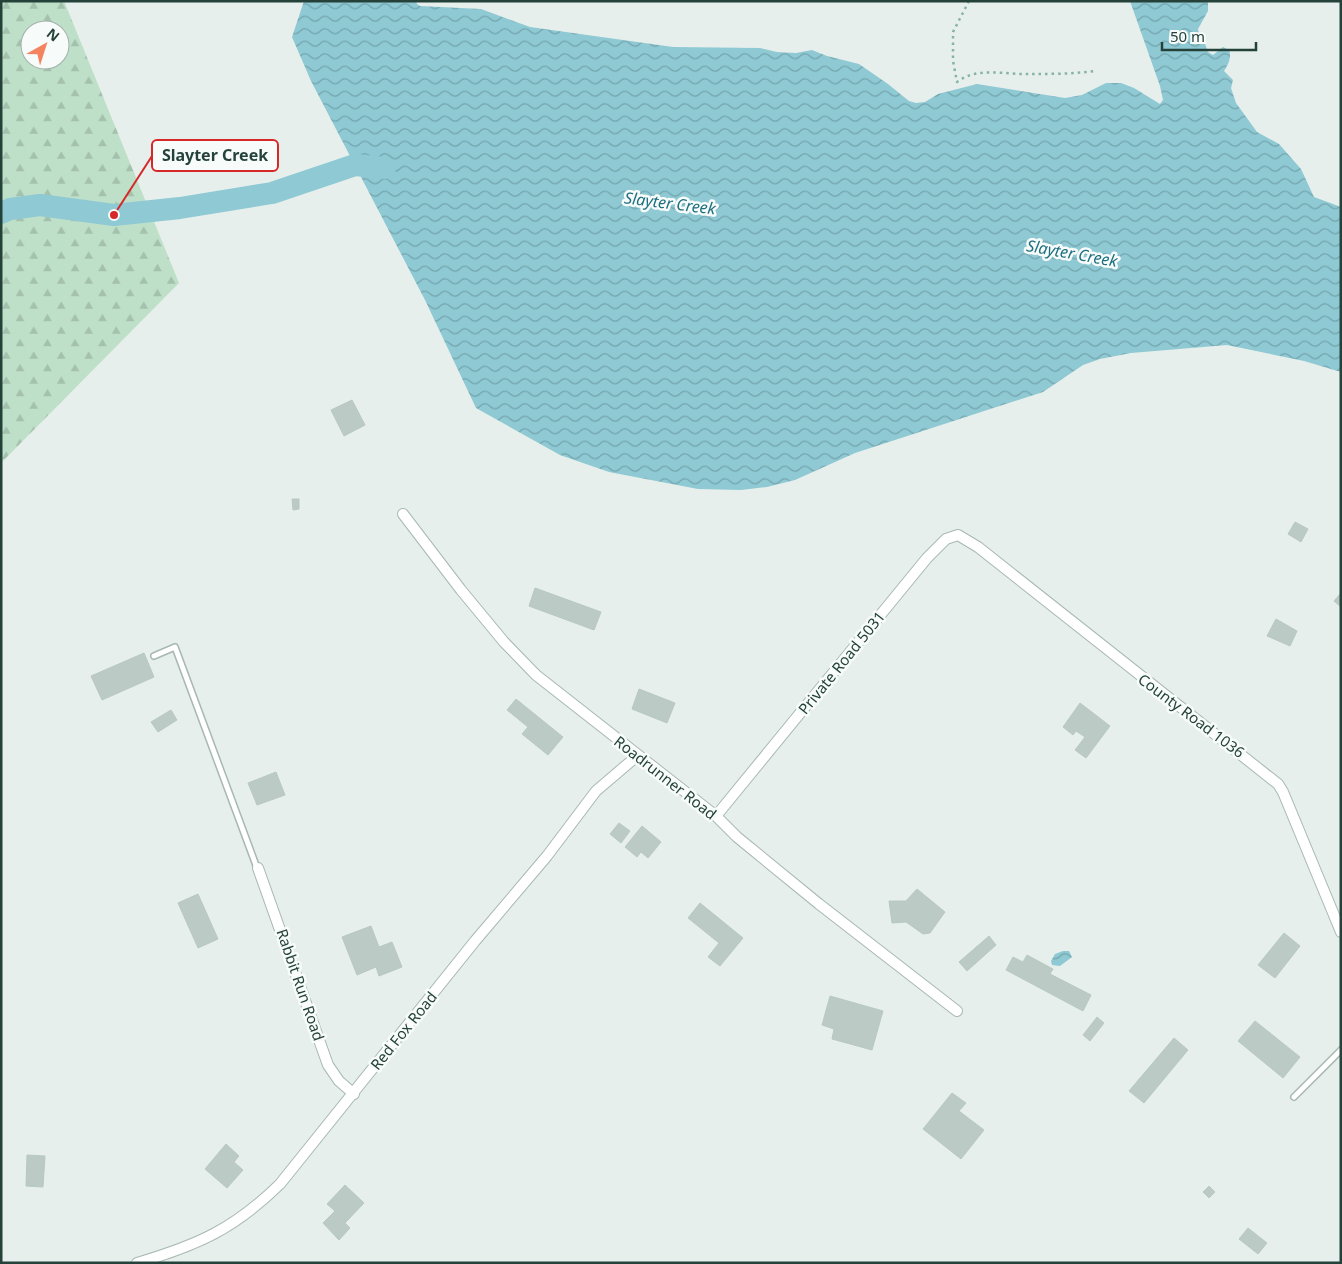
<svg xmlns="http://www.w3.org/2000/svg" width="1342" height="1264" viewBox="0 0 1342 1264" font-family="'Noto Sans',sans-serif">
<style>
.forest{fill:url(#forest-firs);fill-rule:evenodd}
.water{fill:url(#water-waves)}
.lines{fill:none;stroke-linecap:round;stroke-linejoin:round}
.river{stroke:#8ec9d4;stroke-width:22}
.building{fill:#bbcac4;stroke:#b8c9c2}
.service-casing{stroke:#a8b8b2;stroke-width:8}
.minor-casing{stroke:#a8b8b2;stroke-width:12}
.path{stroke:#86b3a5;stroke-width:2.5;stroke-dasharray:2.5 4;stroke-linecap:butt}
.service{stroke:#fff;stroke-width:5}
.minor{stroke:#fff;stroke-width:10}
.labels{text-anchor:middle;stroke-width:5;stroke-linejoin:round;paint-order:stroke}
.street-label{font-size:15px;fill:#24423a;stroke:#f7fbf9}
.water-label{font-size:16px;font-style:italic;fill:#1c6f80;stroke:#f7fbf9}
.leader{fill:none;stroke:#d62828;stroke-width:2}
.callout-dot{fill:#d62828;stroke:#f7fbf9;stroke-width:2}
.callout{fill:#f7fbf9;stroke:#d62828;stroke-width:2}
.callout-label{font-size:16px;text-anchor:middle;font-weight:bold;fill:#24423a}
</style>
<defs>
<pattern id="forest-firs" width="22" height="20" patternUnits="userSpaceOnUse" patternTransform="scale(1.25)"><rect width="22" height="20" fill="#bfe0c8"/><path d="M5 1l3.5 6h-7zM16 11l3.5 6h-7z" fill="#a4c1ad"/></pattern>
<pattern id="water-waves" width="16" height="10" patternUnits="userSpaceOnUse" patternTransform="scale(1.25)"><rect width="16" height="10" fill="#8ec9d4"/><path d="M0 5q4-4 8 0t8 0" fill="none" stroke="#74a5ad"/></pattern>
</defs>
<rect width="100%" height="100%" fill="#e6efeb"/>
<path class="forest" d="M1 1H64L179 283 1 463ZM30 30H60V60H30Z"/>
<g class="water">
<path d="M304 1H416L417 4 420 6 481 9 530 27 673 47 760 48 777 52 796 53 812 50 827 56 859 64 888 84 909 101 916 103 925 102 938 94 977 84 1065 98 1082 95 1106 83H1121L1134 88 1160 104 1163 100 1160 86 1130 1H1208V11L1198 29 1199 35 1203 38 1208 52 1213 55 1223 47 1229 50C1232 57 1228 65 1224 71L1233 80 1231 88 1236 103 1257 132 1279 144 1301 169 1314 197 1341 207V372L1304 361 1227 345 1131 353 1100 359 1083 365 1043 392 855 453 795 480 767 487 741 490 698 489 609 472 560 455 476 408 425 300 311 81 292 37Z"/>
<path d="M1063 951H1069L1072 957 1060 966 1052 965 1051 961 1055 954Z"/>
</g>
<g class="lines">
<path class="river" d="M1 213 10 209 40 205 114 215 180 208 272 193 355 165 385 168"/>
</g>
<g class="building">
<path d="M352 400 365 425 344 436 331 410Z"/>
<path d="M292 499H299V509L293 510Z"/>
<path d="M1295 522 1308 529 1301 542 1288 534Z"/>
<path d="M535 588 601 612 594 630 529 606Z"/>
<path d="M1341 593V607L1334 601Z"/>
<path d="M1276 619 1297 631 1290 646 1267 636Z"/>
<path d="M144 653 154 677 102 700 91 676Z"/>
<path d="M639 689 675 703 667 723 632 709Z"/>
<path d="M516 699 563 737 548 755 522 734 528 727 507 710Z"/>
<path d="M1080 703 1110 726 1086 758 1075 750 1085 737 1076 731 1073 735 1063 727Z"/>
<path d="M171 710 177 720 158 732 151 722Z"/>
<path d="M276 772 285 795 257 805 248 783Z"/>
<path d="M619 823 630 831 621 843 610 834Z"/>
<path d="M642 826 661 842 648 858 641 852 637 857 625 847Z"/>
<path d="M917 889 945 912 930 933 923 934 906 922 892 923 889 901H906Z"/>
<path d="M198 894 218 939 198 948 178 903Z"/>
<path d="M700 903 743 938 720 966 708 957 719 943 688 918Z"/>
<path d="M371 926 379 947 392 942 402 967 379 976 376 967 357 975 342 937Z"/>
<path d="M1284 933 1300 946 1275 978 1258 965Z"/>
<path d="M989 936 996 945 967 971 959 962Z"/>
<path d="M1027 955 1053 969 1050 974 1091 995 1083 1011 1006 970 1013 957 1023 962Z"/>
<path d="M830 996 883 1011 872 1050 832 1039 834 1029 822 1025Z"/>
<path d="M1097 1017 1104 1023 1090 1041 1083 1035Z"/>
<path d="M1255 1021 1300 1057 1283 1078 1238 1041Z"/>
<path d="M1174 1038 1188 1050 1144 1103 1129 1091Z"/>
<path d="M952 1093 966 1103 959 1111 984 1130 961 1159 923 1129Z"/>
<path d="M226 1144 239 1156 234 1162 243 1170 227 1188 205 1169Z"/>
<path d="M27 1155 45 1156 43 1187 26 1186Z"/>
<path d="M345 1185 364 1203 345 1223 350 1228 339 1240 323 1223 335 1211 327 1204Z"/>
<path d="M1209 1186 1215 1192 1209 1198 1203 1192Z"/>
<path d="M1248 1228 1267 1243 1258 1254 1239 1239Z"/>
</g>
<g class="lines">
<defs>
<g id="service">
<path d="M154 656 175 647 257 868"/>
<path d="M1294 1097 1341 1050"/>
</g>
<g id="minor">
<path d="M403 514 461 590 504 642 536 675 716 816 737 837 819 904 957 1011"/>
<path d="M716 816 927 558 946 539 958 535 978 547 1278 784 1283 792 1341 932"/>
<path d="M258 868 328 1065 339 1081 354 1094"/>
<path d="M137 1263C198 1245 234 1229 280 1184L475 941 547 856 596 791 637 756"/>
</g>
</defs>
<use href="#service" class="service-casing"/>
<use href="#minor" class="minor-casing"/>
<path class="path" d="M969 1 953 32V61L957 82C978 66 1005 75 1029 74 1050 74 1073 74 1095 71"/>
<use href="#service" class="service"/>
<use href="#minor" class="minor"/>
</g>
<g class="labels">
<g class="street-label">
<text transform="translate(842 663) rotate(-51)" y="5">Private Road 5031</text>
<text transform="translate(1191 716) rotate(37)" y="5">County Road 1036</text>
<text transform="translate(665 778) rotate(38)" y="5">Roadrunner Road</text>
<text transform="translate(300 985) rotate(71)" y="5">Rabbit Run Road</text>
<text transform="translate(404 1031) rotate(-51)" y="5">Red Fox Road</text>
</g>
<g class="water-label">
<text transform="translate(670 203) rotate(7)" y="6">Slayter Creek</text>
<text transform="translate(1072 253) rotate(10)" y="6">Slayter Creek</text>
</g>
</g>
<path class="leader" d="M114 215L152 156"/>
<circle class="callout-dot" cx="114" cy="215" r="5"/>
<rect class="callout" x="152" y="140" width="126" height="31" rx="5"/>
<g class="callout-label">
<text x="215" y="161">Slayter Creek</text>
</g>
<rect width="1342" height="1264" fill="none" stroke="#24423a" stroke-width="5"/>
<g transform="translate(45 45) rotate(39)"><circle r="24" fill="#f7fbf9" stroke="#a3b1ad"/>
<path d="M0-4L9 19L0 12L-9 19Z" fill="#f4845f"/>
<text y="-8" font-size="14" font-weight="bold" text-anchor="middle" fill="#24423a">N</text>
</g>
<path d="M1162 42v8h94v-8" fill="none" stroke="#24423a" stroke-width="2.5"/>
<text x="1170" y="42" font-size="15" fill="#24423a" stroke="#f7fbf9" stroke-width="4" paint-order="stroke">50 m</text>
</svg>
